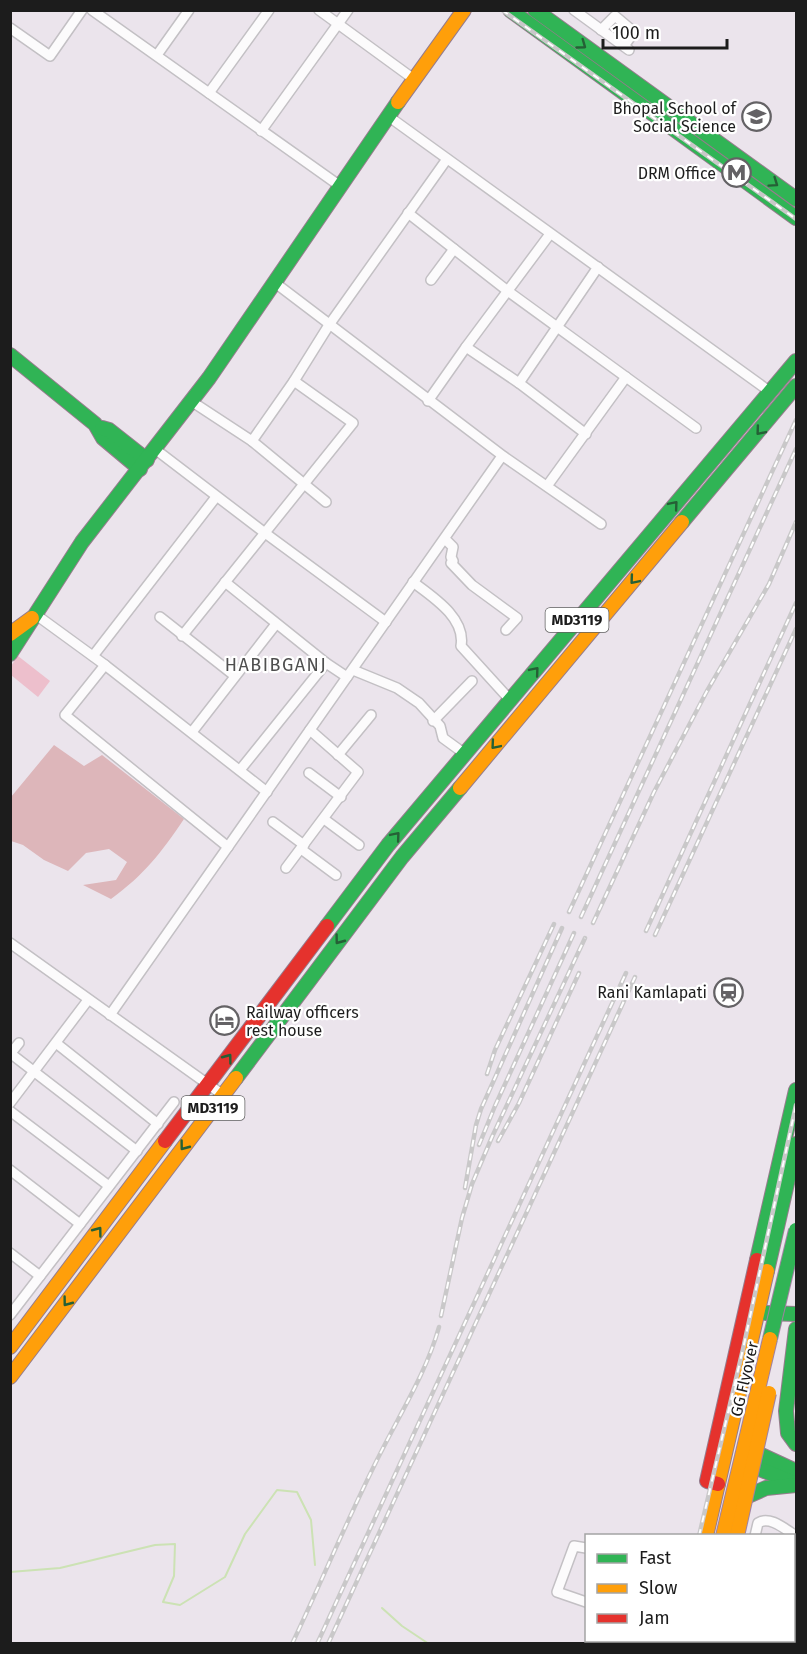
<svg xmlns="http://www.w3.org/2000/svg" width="807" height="1654" viewBox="0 0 807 1654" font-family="'Fira Sans',sans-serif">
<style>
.grass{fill:#edbfcc}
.forest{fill:#ddb6ba}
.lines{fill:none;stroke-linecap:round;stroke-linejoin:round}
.stream{stroke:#cce2b4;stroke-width:2}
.street-casing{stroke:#c3c0c4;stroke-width:12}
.fast-casing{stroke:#967c8d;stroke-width:16}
.slow-casing{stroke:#967c8d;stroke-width:16}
.jam-casing{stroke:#967c8d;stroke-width:16}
.street{stroke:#fcfbfc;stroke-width:9}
.fast{stroke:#30b455;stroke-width:14}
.slow{stroke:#ff9f0a;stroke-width:14}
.jam{stroke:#e5322d;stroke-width:14}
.rail-casing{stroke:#c9c8c9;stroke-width:4.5}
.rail{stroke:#fff;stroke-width:2;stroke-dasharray:7;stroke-linecap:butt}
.fast-bridge-casing{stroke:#a081a1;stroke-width:16;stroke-linecap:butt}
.slow-bridge-casing{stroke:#a081a1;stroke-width:16;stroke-linecap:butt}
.fast-bridge{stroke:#30b455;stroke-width:14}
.slow-bridge{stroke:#ff9f0a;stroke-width:14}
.oneway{stroke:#256036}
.labels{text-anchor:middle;stroke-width:4.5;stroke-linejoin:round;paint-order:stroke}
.shield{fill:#fff;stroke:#606060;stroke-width:1.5}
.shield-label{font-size:15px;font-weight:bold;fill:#1c1c1c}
.poi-label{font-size:16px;fill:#1c1c1c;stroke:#fff;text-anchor:end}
.street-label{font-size:16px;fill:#1c1c1c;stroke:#fff}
.neighbourhood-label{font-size:18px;letter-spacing:1.5px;fill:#4f4f4f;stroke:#fff}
</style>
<rect width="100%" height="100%" fill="#ebe4ec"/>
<path class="grass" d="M18 656 50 681 38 697 11 675V666Z"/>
<path class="forest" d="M54 745 84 766 102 755 184 819C161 853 144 875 111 899L83 885 116 880 127 862 109 849 86 853 68 871 44 860 23 845 11 841V797Z"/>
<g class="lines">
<g class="stream">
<path d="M10 1572 60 1568 155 1545 175 1544 174 1576 163 1602 180 1605 225 1577 245 1534 277 1490 297 1492 311 1520 315 1565"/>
<path d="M382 1608 402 1626 429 1644"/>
</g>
<defs>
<g id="street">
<path d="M92 10 340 186"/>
<path d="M319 10 415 80"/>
<path d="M574 10 629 50"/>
<path d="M10 28 50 56 82 10"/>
<path d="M601 30 615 16 634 32 624 46"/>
<path d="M157 55 189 10"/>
<path d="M209 93 269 10"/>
<path d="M388 116 769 391"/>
<path d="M261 131 348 10"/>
<path d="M408 213 509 292 696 428"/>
<path d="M431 280 454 249"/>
<path d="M274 282 503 456 601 524"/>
<path d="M466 347 519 383 586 434"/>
<path d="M519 383 598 267"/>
<path d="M191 401 252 441 326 502"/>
<path d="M428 401 466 347 550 234"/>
<path d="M252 441 294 381 329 325 447 159"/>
<path d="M155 449 265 533 386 622"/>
<path d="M547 486 626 377"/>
<path d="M445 539 453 547 451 557 453 561 451 563 472 585 517 618 506 630"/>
<path d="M225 582 326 663 347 677"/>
<path d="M413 582C433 597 466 618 461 646L511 701"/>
<path d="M35 614 105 665 267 792"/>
<path d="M160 617 235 676"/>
<path d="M182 636 353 423 294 381"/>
<path d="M93 656 216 497"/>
<path d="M105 665 65 715 228 847"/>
<path d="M353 670 397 688 419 703 440 726 443 738 465 754"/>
<path d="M433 721 472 681"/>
<path d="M192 732 276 624"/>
<path d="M338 755 371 715"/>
<path d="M240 770 326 663"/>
<path d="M309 773 341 797"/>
<path d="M324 819 359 845"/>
<path d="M273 822 304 845"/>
<path d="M301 849 336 875"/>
<path d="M286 868 358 772 310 730"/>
<path d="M10 943 223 1095"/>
<path d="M110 1015 502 456"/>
<path d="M56 1043 158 1124"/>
<path d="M10 1053 137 1151"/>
<path d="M11 1053 19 1043"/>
<path d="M10 1103 88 1000"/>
<path d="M10 1111 109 1186"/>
<path d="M10 1170 80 1224"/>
<path d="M10 1253 40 1276"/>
<path d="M10 1315 174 1102"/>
<path d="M755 1536 758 1523C770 1515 786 1530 796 1536"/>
<path d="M586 1548 574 1546 557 1592 586 1602"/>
<path d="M725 1644V1640"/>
</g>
<g id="fast">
<path d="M510 10 796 218"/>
<path d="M535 10 796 199"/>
<path d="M10 355 95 424 103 438 140 469"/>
<path d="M102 428 109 430 147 460"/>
<path d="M682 522 796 386"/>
<path d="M10 654 82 542 209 378 398 102"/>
<path d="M327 926 388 845 796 361"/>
<path d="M236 1078 402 857 460 788"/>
<path d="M757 1260 796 1090"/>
<path d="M767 1271 796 1144"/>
<path d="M766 1313 796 1314"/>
<path d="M796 1329 786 1411 788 1433 796 1444"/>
<path d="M746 1448 796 1471"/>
<path d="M743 1462 796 1484"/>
<path d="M739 1500 766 1488 796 1485"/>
<path d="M681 1644 682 1640"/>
<path d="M711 1644 712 1640"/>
</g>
<g id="slow">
<path d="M398 102 464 10"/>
<path d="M10 634 32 618"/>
<path d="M460 788 682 522"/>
<path d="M10 1347 165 1141"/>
<path d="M10 1377 236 1078"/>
<path d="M706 1536 767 1271"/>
<path d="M699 1640V1644"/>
</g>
<g id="jam">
<path d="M165 1141 327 926"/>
<path d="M718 1484 707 1481 757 1260"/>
</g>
</defs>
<use href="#street" class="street-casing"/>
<use href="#fast" class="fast-casing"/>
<use href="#slow" class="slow-casing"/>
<use href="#jam" class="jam-casing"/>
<use href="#street" class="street"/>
<use href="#fast" class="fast"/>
<use href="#slow" class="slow"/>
<use href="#jam" class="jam"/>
<defs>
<g id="rail">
<path d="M502 10 796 219"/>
<path d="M569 912 796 420"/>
<path d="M581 917 796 449"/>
<path d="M593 923 654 792 707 691 769 584 796 522"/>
<path d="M646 931 796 603"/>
<path d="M655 935 796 629"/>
<path d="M487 1074 495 1050 554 924"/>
<path d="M498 1141 519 1103 579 973"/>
<path d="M479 1145 495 1106 574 933"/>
<path d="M465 1188 476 1125 481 1109 562 928"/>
<path d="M441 1316 462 1218 472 1184 492 1137 585 938"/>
<path d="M699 1536 743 1349 796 1105"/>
<path d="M292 1644C321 1583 347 1520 377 1460 399 1415 426 1374 439 1327"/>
<path d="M317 1644 626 973"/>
<path d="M328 1644 635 977"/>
<path d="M678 1644V1640"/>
</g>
</defs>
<use href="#rail" class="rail-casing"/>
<use href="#rail" class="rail"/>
<defs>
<path id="fast-bridge" d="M770 1339 796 1230"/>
<g id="slow-bridge">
<path d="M723 1536 770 1339"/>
<path d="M737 1536 769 1393"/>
</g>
</defs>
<use href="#fast-bridge" class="fast-bridge-casing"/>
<use href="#slow-bridge" class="slow-bridge-casing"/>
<use href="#fast-bridge" class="fast-bridge"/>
<use href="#slow-bridge" class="slow-bridge"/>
</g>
<defs><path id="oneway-chevron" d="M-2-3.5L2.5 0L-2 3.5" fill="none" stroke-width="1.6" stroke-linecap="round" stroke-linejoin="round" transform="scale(1.5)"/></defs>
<g class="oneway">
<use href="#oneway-chevron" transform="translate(582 45) rotate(36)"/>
<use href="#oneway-chevron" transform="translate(774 183) rotate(35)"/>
<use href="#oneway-chevron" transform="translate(760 431) rotate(130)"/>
<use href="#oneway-chevron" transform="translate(674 505) rotate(-50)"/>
<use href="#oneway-chevron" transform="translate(634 580) rotate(130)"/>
<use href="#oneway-chevron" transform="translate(535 671) rotate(-50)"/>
<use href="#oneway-chevron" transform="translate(495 745) rotate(130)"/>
<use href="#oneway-chevron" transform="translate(396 836) rotate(-50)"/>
<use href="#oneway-chevron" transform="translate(339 940) rotate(127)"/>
<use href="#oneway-chevron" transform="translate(228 1058) rotate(-53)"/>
<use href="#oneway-chevron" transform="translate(184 1146) rotate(127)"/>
<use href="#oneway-chevron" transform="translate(98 1231) rotate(-53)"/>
<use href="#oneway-chevron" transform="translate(67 1302) rotate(127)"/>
</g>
<defs>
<symbol id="university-ring" viewBox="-11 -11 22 22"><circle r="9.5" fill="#fff" stroke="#646265" stroke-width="1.5"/><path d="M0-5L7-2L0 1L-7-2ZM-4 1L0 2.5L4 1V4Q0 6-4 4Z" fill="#646265"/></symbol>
<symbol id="metro-ring" viewBox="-11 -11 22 22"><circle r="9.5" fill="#fff" stroke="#646265" stroke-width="1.5"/><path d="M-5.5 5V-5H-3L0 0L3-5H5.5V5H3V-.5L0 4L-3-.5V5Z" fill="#646265"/></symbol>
<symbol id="station-ring" viewBox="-11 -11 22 22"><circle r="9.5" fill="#fff" stroke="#646265" stroke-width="1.5"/><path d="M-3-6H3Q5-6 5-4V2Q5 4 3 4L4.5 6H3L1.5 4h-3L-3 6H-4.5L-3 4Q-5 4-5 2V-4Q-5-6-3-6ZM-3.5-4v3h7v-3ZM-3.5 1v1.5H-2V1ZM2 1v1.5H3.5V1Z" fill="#646265"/></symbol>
<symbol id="hotel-ring" viewBox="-11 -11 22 22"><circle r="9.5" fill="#fff" stroke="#646265" stroke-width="1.5"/><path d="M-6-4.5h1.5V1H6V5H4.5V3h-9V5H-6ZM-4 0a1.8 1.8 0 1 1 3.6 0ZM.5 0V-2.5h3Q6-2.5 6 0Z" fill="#646265"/></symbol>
</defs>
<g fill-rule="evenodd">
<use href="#university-ring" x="740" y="100" width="33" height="33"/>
<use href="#metro-ring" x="720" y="156" width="33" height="33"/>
<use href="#station-ring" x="712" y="976" width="33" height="33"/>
<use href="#hotel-ring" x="208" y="1004" width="33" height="33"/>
</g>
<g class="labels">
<g class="shield">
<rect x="545.5" y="608" width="63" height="24" rx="4.5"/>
<rect x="181.5" y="1096" width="63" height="24" rx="4.5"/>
</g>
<g class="shield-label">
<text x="577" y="625">MD3119</text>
<text x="213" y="1113">MD3119</text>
</g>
<g class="poi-label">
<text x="736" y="114">Bhopal School of<tspan x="736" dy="18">Social Science</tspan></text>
<text x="716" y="179">DRM Office</text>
<text x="707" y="998">Rani Kamlapati</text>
<text x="246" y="1018" text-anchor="start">Railway officers<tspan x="246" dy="18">rest house</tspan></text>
</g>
<g class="street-label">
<text transform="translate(744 1379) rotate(-77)" y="6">GG Flyover</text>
</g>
<g class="neighbourhood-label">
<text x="276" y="671">HABIBGANJ</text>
</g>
</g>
<rect width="807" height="1654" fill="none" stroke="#1c1c1c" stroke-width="24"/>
<rect x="585" y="1534" width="210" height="108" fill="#ffffff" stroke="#a4a4a4" stroke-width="1.5"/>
<rect x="597" y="1554" width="30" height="9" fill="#30b455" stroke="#a4a4a4" stroke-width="1.5"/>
<text x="639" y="1564" font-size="18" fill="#1c1c1c">Fast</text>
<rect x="597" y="1584" width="30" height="9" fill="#ff9f0a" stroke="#a4a4a4" stroke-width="1.5"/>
<text x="639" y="1594" font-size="18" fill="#1c1c1c">Slow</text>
<rect x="597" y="1614" width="30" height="9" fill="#e5322d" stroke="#a4a4a4" stroke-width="1.5"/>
<text x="639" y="1624" font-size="18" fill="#1c1c1c">Jam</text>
<path d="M603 39v9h124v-9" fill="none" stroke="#1c1c1c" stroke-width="3"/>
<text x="612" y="39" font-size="18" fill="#1c1c1c" stroke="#ffffff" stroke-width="4.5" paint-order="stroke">100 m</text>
</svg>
